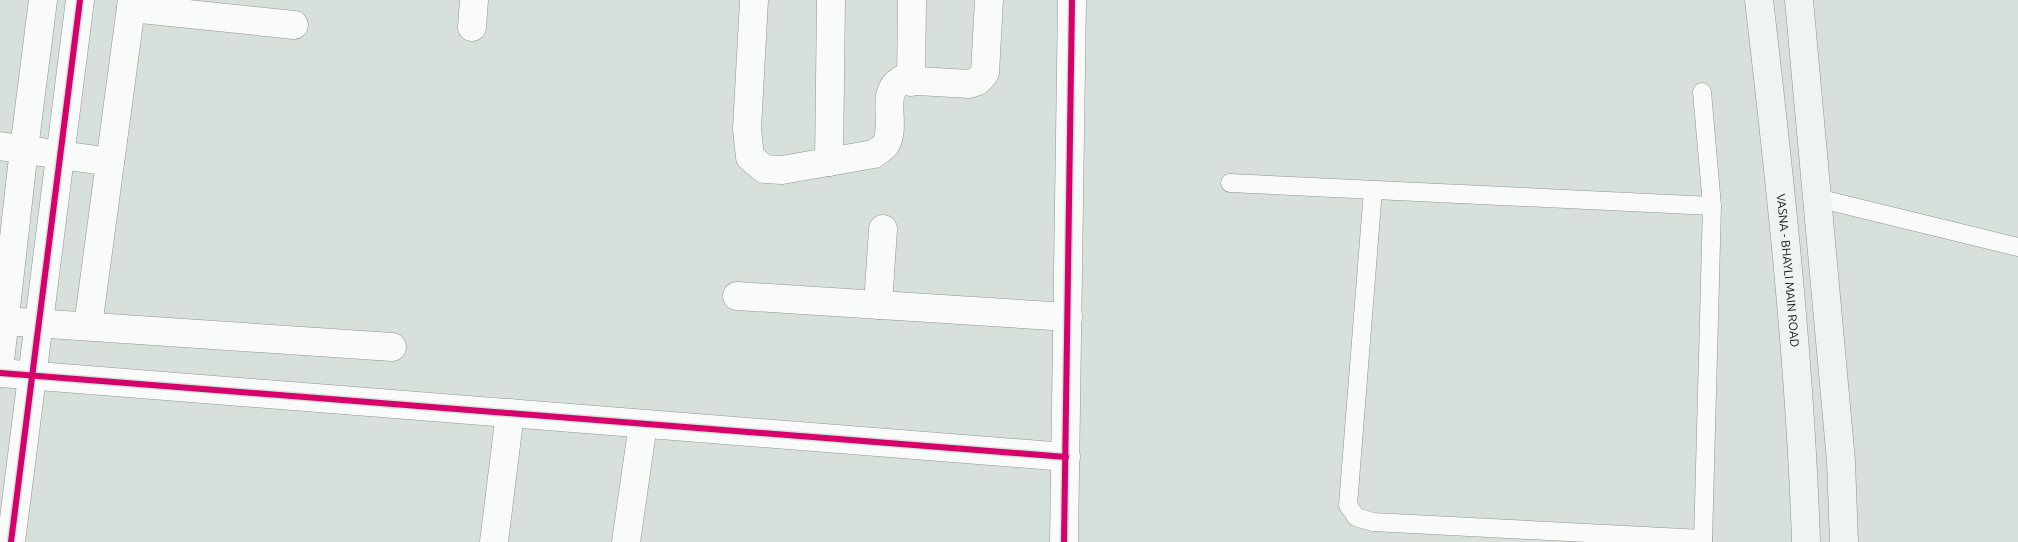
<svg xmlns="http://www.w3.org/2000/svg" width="2018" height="542" viewBox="0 0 2018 542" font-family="Ubuntu,sans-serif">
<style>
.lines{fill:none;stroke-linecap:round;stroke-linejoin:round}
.service-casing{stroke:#8f9592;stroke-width:19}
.minor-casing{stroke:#8f9592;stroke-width:29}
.secondary-casing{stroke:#8f9592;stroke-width:29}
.service{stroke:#f9fafa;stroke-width:18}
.minor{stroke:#f9fafa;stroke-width:28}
.secondary{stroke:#eff4f1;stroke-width:28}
.cycleway-casing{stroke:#d5e3db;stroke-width:9}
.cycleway{stroke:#d6006c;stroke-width:6}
.labels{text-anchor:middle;stroke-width:4;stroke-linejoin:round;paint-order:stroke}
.street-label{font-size:12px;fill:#141916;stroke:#d5e3db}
</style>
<rect width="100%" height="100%" fill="#d8e0dc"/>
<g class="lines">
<defs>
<g id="service">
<path d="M1702 92 1712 206 1703 542"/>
<path d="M1230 183 1712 206"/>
<path d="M1373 190 1348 505 1356 517 1373 522 1703 539"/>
<path d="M1817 198 2018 247"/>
</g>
<g id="minor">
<path d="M754 0 747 129 750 157 764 169 782 170 874 154C877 151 884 148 886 144 897 123 879 93 901 80L969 84 978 81 985 73 989 0"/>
<path d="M131 8 294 25"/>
<path d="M472 27 474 0"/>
<path d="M911 82 912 0"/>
<path d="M0 146 110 162"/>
<path d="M829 162 831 0"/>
<path d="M737 296 1068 317"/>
<path d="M878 305 883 229"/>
<path d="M4 321 392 347"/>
<path d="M88 326 132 0"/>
<path d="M0 361 24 149 43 0"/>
<path d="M0 373 1066 457"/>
<path d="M11 542 80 0"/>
<path d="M494 542 510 413"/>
<path d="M626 542 643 424"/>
<path d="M1064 542 1072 0"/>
</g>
<g id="secondary">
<path id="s1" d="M1759 0C1780 180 1800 361 1806 542"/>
<path d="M1799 0 1841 461 1844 542"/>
</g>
</defs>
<use href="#service" class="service-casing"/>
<use href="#minor" class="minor-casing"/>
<use href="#secondary" class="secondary-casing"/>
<use href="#service" class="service"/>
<use href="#minor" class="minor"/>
<use href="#secondary" class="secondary"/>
<defs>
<g id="cycleway">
<path d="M0 373 1066 457"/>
<path d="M11 542 80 0"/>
<path d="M1064 542 1072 0"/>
</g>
</defs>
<use href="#cycleway" class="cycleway-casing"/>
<use href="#cycleway" class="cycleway"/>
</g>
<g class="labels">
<g class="street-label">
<text dy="4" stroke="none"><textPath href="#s1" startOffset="272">VASNA - BHAYLI MAIN ROAD</textPath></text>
</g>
</g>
</svg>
